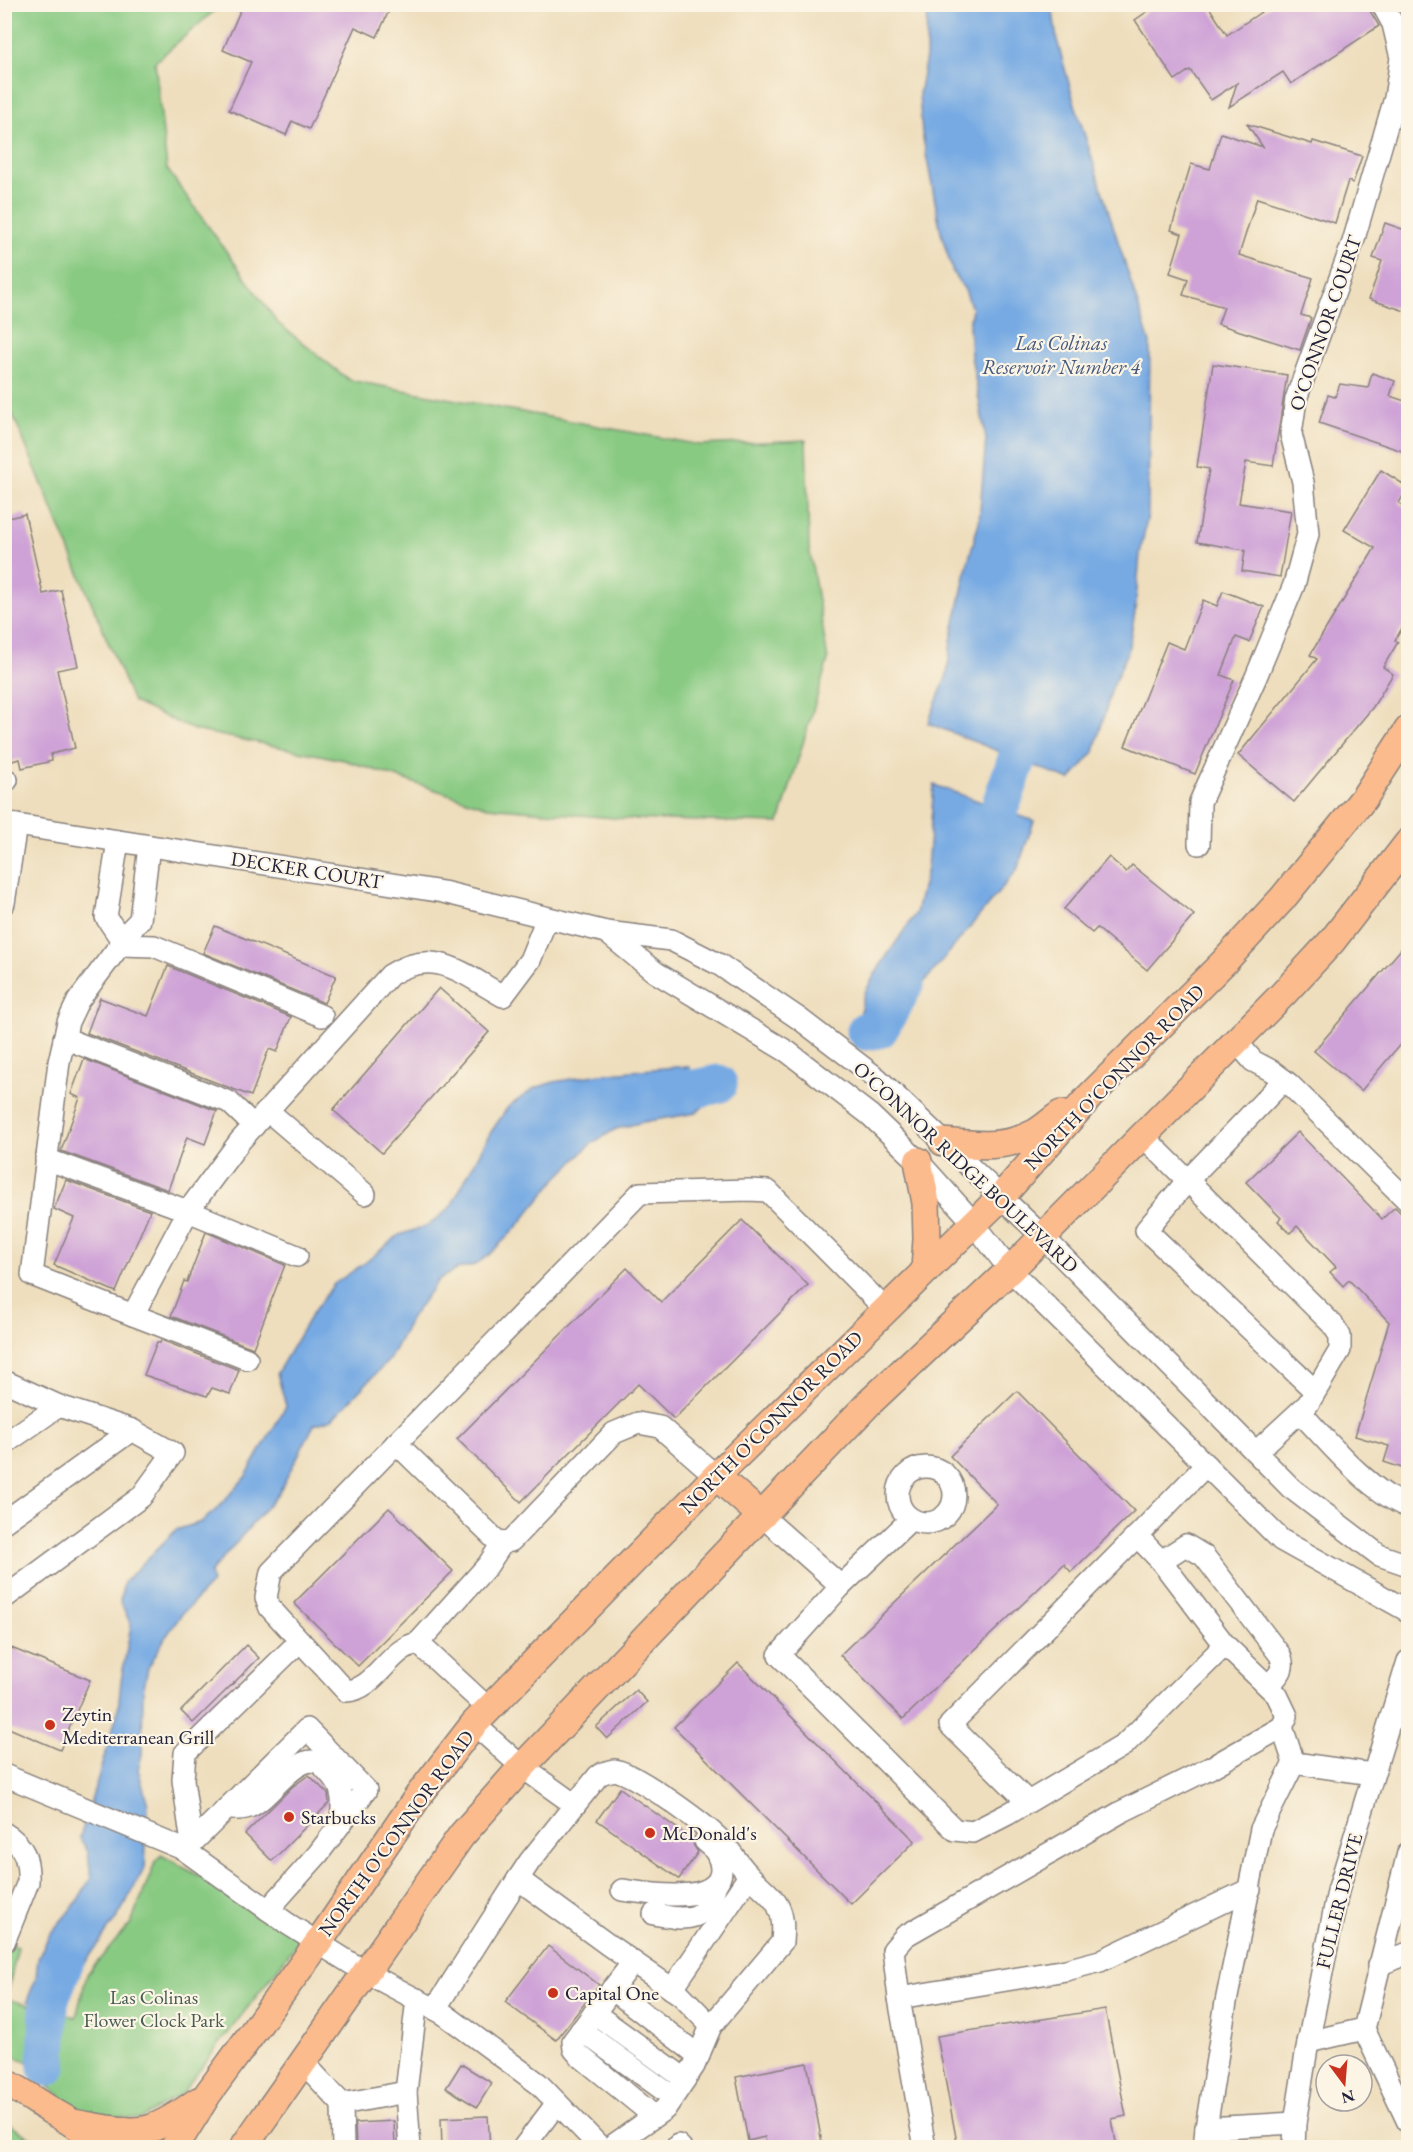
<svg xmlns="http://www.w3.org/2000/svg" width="1413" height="2152" viewBox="0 0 1413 2152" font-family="'EB Garamond',serif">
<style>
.green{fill:#89ca83;stroke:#56765f;stroke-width:1.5}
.water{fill:#77aae3;stroke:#4c668f;stroke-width:1.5}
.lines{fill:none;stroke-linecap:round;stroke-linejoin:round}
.river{stroke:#77aae3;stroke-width:39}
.building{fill:#cea1d7}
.minor-casing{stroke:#88807c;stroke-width:24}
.major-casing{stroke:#88807c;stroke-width:30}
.minor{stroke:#fff;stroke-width:21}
.major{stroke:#fbbb8d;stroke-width:27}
.poi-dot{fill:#c8321e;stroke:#fcf5e5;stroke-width:2}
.labels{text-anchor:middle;stroke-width:4.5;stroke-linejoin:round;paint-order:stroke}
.street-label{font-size:20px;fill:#22223b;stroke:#fcf5e5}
.poi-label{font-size:20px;fill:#22223b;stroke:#fcf5e5;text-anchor:start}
.park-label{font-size:20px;fill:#465d54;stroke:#fcf5e5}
.water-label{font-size:21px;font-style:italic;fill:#44587e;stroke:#fcf5e5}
</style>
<rect width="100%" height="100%" fill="#fcf5e5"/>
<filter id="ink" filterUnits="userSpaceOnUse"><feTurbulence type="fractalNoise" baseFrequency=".0167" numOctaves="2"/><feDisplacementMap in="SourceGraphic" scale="12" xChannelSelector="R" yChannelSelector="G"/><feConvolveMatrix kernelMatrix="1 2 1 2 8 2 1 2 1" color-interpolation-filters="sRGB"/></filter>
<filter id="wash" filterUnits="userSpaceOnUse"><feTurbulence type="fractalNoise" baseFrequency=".008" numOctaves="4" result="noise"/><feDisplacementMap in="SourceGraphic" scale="24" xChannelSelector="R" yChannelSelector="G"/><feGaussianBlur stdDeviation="1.35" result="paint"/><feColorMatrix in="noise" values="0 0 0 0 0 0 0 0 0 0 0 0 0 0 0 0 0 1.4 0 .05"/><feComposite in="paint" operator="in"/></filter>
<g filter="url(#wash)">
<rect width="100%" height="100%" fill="#eedebd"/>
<g class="green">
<path d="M5 4 221 5 155 62 167 169 278 323 349 380 700 445 806 440 809 547 828 660 779 823 626 819 488 807 344 760 194 730 133 702 5 396Z"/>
<path d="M161 1855 288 1924 298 1942 182 2093 140 2119 84 2114 34 2075 27 2061 5 2054 4 1942 18 1947 6 1999 76 2017 87 1974 131 1923 155 1863Z"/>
<path d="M5 2122 46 2147H5Z"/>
</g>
<g class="water">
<path d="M927 5H1052L1057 40 1073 98 1150 343 1148 514 1140 554 1135 612 1128 651 1112 688 1094 752 1070 780 928 723 947 675 951 641 968 562 979 522 986 439 971 356 969 326 972 309 965 290 953 273 941 233 922 133 919 94 926 57Z"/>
<path d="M934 785 1034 821 1017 870 890 1024 879 1029 860 1013 864 994 878 969 916 913 927 868Z"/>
<path d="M675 1067H689L706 1104 696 1113 643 1122 616 1129 592 1143 556 1179 516 1228 490 1254 475 1265 457 1269 438 1280 411 1318 389 1360 332 1419 314 1425 278 1494 210 1573 212 1583 181 1615 165 1638 148 1668 143 1691 142 1755 138 1769 148 1805 145 1867 120 1913 87 1960 70 1977 62 2008 27 2001 36 1978 38 1958 50 1934 76 1903 91 1878 88 1852 80 1838 118 1711 121 1681 131 1625 120 1601 124 1582 176 1530 201 1522 217 1509 246 1476 286 1406 277 1373 313 1312 334 1284 366 1262 399 1235 427 1226 450 1208 491 1132 508 1107 535 1088 554 1082 600 1074Z"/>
</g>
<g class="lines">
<g class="river">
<path d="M982 859 1017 759 1029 706"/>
<path d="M866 1031 879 1029 905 983"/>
<path d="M647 1099 718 1084"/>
<path d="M47 2067 49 2001 67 1955"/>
</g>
</g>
<g id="blocks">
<g class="building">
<path d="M243 4H392L377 37 355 27 309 129 292 121 286 135 229 110 251 62 223 50Z"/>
<path d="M1144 4H1207L1227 35 1273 4H1366L1379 26 1291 84 1283 72 1229 107 1237 83 1211 100 1190 70 1175 80 1135 20 1148 11Z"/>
<path d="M1247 124 1312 144 1313 141 1362 156 1353 183 1348 181 1335 223 1257 198 1239 255 1313 278 1301 315 1311 318 1300 350 1218 324 1224 307 1183 295 1188 279 1170 273 1182 234 1171 230 1191 164 1210 169 1221 133 1263 147Z"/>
<path d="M1385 223 1408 231V312L1369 299 1382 261 1373 258Z"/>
<path d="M1213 364 1287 375 1273 466 1246 462 1239 503 1291 511 1280 577 1242 571 1245 550 1197 542 1209 469 1197 467Z"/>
<path d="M1372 373 1395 381 1390 396 1408 402V453L1319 423 1328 395 1335 397 1340 384 1368 388Z"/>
<path d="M1381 470 1408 487 1399 503 1408 509V618L1395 640 1398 642 1383 667 1393 674 1373 707 1294 802 1238 755 1317 659 1310 655 1375 548 1344 530Z"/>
<path d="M25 514 43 594 61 590 78 666 57 670 75 748 51 754 52 761 22 768 20 759 4 763V519Z"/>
<path d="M1223 591 1264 607 1249 642 1236 637 1221 675 1234 680 1195 774 1125 746 1167 642 1184 649 1203 600 1217 606Z"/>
<path d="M1109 857 1126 872 1132 865 1194 915 1147 970 1097 928 1092 933 1064 909Z"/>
<path d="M215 926 336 976 324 1003 203 953Z"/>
<path d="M1408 941V1035L1361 1091 1314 1051Z"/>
<path d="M168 966 291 1017 277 1052 269 1049 251 1096 87 1033 100 998 148 1016Z"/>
<path d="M439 988 489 1032 382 1153 333 1110Z"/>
<path d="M84 1059 217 1111 205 1144 187 1137 168 1190 61 1151 80 1098 71 1094Z"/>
<path d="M1298 1132 1382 1219 1395 1207 1408 1220V1470L1384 1462 1389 1446 1355 1436 1389 1322 1349 1280 1343 1286 1330 1272 1336 1267 1297 1226 1290 1233 1278 1221 1281 1218 1246 1182Z"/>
<path d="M66 1180 150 1211 116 1292 54 1265 74 1218 54 1209Z"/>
<path d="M742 1220 808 1285 674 1419 638 1384 521 1502 457 1439 627 1268 661 1302Z"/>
<path d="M206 1232 285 1265 253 1348 171 1316 184 1281 187 1282Z"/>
<path d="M161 1340 239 1370 230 1394 212 1388 207 1396 144 1375 157 1342 160 1343Z"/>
<path d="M1017 1391 1134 1511 1071 1572 1064 1564 903 1719 840 1655 997 1504 950 1456Z"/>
<path d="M389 1508 453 1571 358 1666 294 1603Z"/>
<path d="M4 1645 90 1680 60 1750 4 1726Z"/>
<path d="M246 1645 259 1658 193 1723 181 1711Z"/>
<path d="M738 1663 915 1841 851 1904 674 1727Z"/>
<path d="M636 1690 647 1702 607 1739 596 1727Z"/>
<path d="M309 1775 328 1794 329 1803 272 1861 245 1834 292 1787Z"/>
<path d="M620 1788 692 1839 694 1846 698 1852 679 1879 597 1820Z"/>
<path d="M548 1946 599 1985 556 2040 505 2002Z"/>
<path d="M1105 2009 1126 2116 1112 2119 1117 2148H958L937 2036Z"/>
<path d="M807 2063 823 2148H767L765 2137 748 2141 736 2077Z"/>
<path d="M461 2064 492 2083 477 2107 446 2088Z"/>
<path d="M488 2116 490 2148H442L441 2118Z"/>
<path d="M394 2121 395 2148H356L355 2123Z"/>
</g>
</g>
</g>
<g filter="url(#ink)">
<use href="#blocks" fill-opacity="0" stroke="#88807c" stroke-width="1.5"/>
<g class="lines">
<defs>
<g id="minor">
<path d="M4 780H7"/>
<path d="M4 823 443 892 606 932 671 940 720 965 801 1020 877 1078 1043 1237 1291 1488 1379 1555 1408 1565"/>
<path d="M118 841 106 917 121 939"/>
<path d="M1199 844 1200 802 1256 677 1294 585 1308 534 1303 482 1291 434 1296 399 1353 242 1395 98 1401 58 1393 24 1382 4"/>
<path d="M149 846 140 920 121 939 120 945 78 1001 68 1022 59 1062 32 1275 133 1315 188 1211 240 1141 390 975C434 946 463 974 503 996L530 960 547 918"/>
<path d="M4 903 16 825"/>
<path d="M606 932 655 972 788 1052 870 1115 918 1161 973 1222 1010 1270 1281 1540 1408 1611"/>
<path d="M120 945 154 946 322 1016"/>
<path d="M64 1038 229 1102 254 1126"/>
<path d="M1236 1041 1253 1061 1272 1071 1289 1084 1408 1201"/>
<path d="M1284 1080 1188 1180 1146 1230 1315 1391"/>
<path d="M268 1111 365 1194"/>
<path d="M1143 1136 1333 1325 1340 1336V1350L1308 1404 1256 1452"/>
<path d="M46 1159 188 1211 297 1256"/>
<path d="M133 1315 247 1359"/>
<path d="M4 1381 59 1406 132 1430 173 1453 141 1497 4 1598"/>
<path d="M1300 1412C1329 1443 1369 1491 1408 1507"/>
<path d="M396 1443 496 1540 503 1542 511 1541 614 1433 638 1423 660 1427 716 1476"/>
<path d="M4 1444 59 1406"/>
<circle cx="926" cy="1495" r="28"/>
<path d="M762 1516 841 1586"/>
<path d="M911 1519 841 1586 779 1655 955 1830 973 1832 1008 1814 1124 1745 1225 1645 1161 1561 1137 1536 1206 1465"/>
<path d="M4 1522 132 1430"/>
<path d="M1161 1561 1186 1545 1204 1556 1280 1655C1287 1670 1277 1676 1268 1686"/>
<path d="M418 1643 488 1565 503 1542"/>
<path d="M1225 1645 1277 1695 1287 1716 1282 1727"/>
<path d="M489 1709 418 1643C389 1648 376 1690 346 1691L270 1608 266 1598 271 1572 640 1193 749 1190 768 1191 885 1309"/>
<path d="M474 1724 522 1767 575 1805"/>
<path d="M614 1770C634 1772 710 1827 724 1844 733 1854 740 1866 750 1876 759 1886 772 1894 778 1906 784 1918 783 1930 782 1942L711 2026 681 1995 607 1944 518 1879 530 1861 598 1776 603 1773Z"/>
<path d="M4 1775 183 1849 288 1924 365 1972 444 2014 539 2084 601 2148"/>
<path d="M1027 1801 950 1725 1137 1536"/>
<path d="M226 1809C233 1809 242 1810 249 1807 269 1800 297 1751 319 1763 324 1766 328 1772 332 1776 345 1790 343 1806 340 1824"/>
<path d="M4 1833C24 1845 29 1859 28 1882L4 1942"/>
<path d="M191 1844 307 1729 366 1790 318 1854 268 1910"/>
<path d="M185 1850 191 1844V1837L183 1780 185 1753 300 1641"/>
<path d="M622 1890C645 1893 722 1907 721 1869 721 1858 714 1847 705 1841"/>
<path d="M654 1914C690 1921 705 1923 716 1884"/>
<path d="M633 1962 573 2041 574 2049 579 2055 654 2116"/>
<path d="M1379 1965 1408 1953"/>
<path d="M612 1989 699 2056"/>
<path d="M672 1989 749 1876"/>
<path d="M899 1998 893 1950 905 1936 1121 1812 1210 1768 1282 1727 1294 1763"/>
<path d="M435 2009 518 1879"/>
<path d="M594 2013 685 2079"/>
<path d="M1364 2029 1408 2122"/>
<path d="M581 2030 673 2097"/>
<path d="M1308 2042 1364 2029 1408 1853"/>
<path d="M303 2062 342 2104 406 2092"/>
<path d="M342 2104 343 2148"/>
<path d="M1206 2128 1226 2002 1261 1829 1294 1763 1372 1774"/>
<path d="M410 2148 406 2092 417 1999"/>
<path d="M523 2148 557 2103"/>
<path d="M609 2148 665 2109 694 2066 711 2026"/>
<path d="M676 2148 678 2145 681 2148"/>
<path d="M925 2148 899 1998 1066 1970 1100 1961 1250 1889"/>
<path d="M1204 2148 1206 2128 1295 2123"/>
<path d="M1294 2148 1295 2123 1306 2054 1338 1891 1408 1661"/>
</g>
<g id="major">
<path d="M943 1142C975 1145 1005 1149 1035 1133 1044 1128 1052 1120 1061 1114"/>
<path d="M918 1161 926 1203 927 1239 925 1270"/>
<path d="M716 1476 762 1516"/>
<path d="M4 2082C21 2090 34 2100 50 2110 70 2122 92 2133 111 2148"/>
<path d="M72 2123C94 2126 128 2135 149 2129 167 2123 183 2112 198 2101"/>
<path d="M174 2148 207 2095 318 1943 419 1795 474 1724 716 1476 1001 1197 1090 1096 1224 962 1282 899 1364 798 1408 730"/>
<path d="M243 2148 461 1836 522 1767 869 1403 1010 1270 1283 994 1332 941 1408 843"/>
</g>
</defs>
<use href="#minor" class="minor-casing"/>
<use href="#major" class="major-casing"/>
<use href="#minor" class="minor"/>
<use href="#major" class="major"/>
</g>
</g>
<g class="poi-dot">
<circle cx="50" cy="1725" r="6"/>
<circle cx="289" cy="1817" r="6"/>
<circle cx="650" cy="1833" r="6"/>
<circle cx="553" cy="1993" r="6"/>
</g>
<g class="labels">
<g class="street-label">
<text transform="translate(1325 323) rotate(-71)" y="7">O'CONNOR COURT</text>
<text transform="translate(307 870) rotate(9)" y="7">DECKER COURT</text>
<text transform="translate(1114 1077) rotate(-46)" y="7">NORTH O'CONNOR ROAD</text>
<text transform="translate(966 1167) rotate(43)" y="7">O'CONNOR RIDGE BOULEVARD</text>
<text transform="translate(771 1422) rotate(-45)" y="7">NORTH O'CONNOR ROAD</text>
<text transform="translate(396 1833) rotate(-54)" y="7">NORTH O'CONNOR ROAD</text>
<text transform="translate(1339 1901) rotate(-76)" y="7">FULLER DRIVE</text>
</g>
<g class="poi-label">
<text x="62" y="1721">Zeytin<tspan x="62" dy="23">Mediterranean Grill</tspan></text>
<text x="301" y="1824">Starbucks</text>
<text x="662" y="1840">McDonald's</text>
<text x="565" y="2000">Capital One</text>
</g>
<g class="park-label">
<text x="154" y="2004">Las Colinas<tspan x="154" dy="23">Flower Clock Park</tspan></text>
</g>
<g class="water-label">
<text x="1061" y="350">Las Colinas<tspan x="1061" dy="24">Reservoir Number 4</tspan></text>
</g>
</g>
<rect width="1413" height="2152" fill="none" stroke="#fcf5e5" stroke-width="24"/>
<g transform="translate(1344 2083) rotate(164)"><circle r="28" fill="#fcf5e5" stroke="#a5a1a1" stroke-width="1.5"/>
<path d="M0-4.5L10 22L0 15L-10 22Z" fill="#c8321e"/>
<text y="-9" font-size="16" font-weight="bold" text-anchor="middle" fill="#22223b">N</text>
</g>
</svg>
